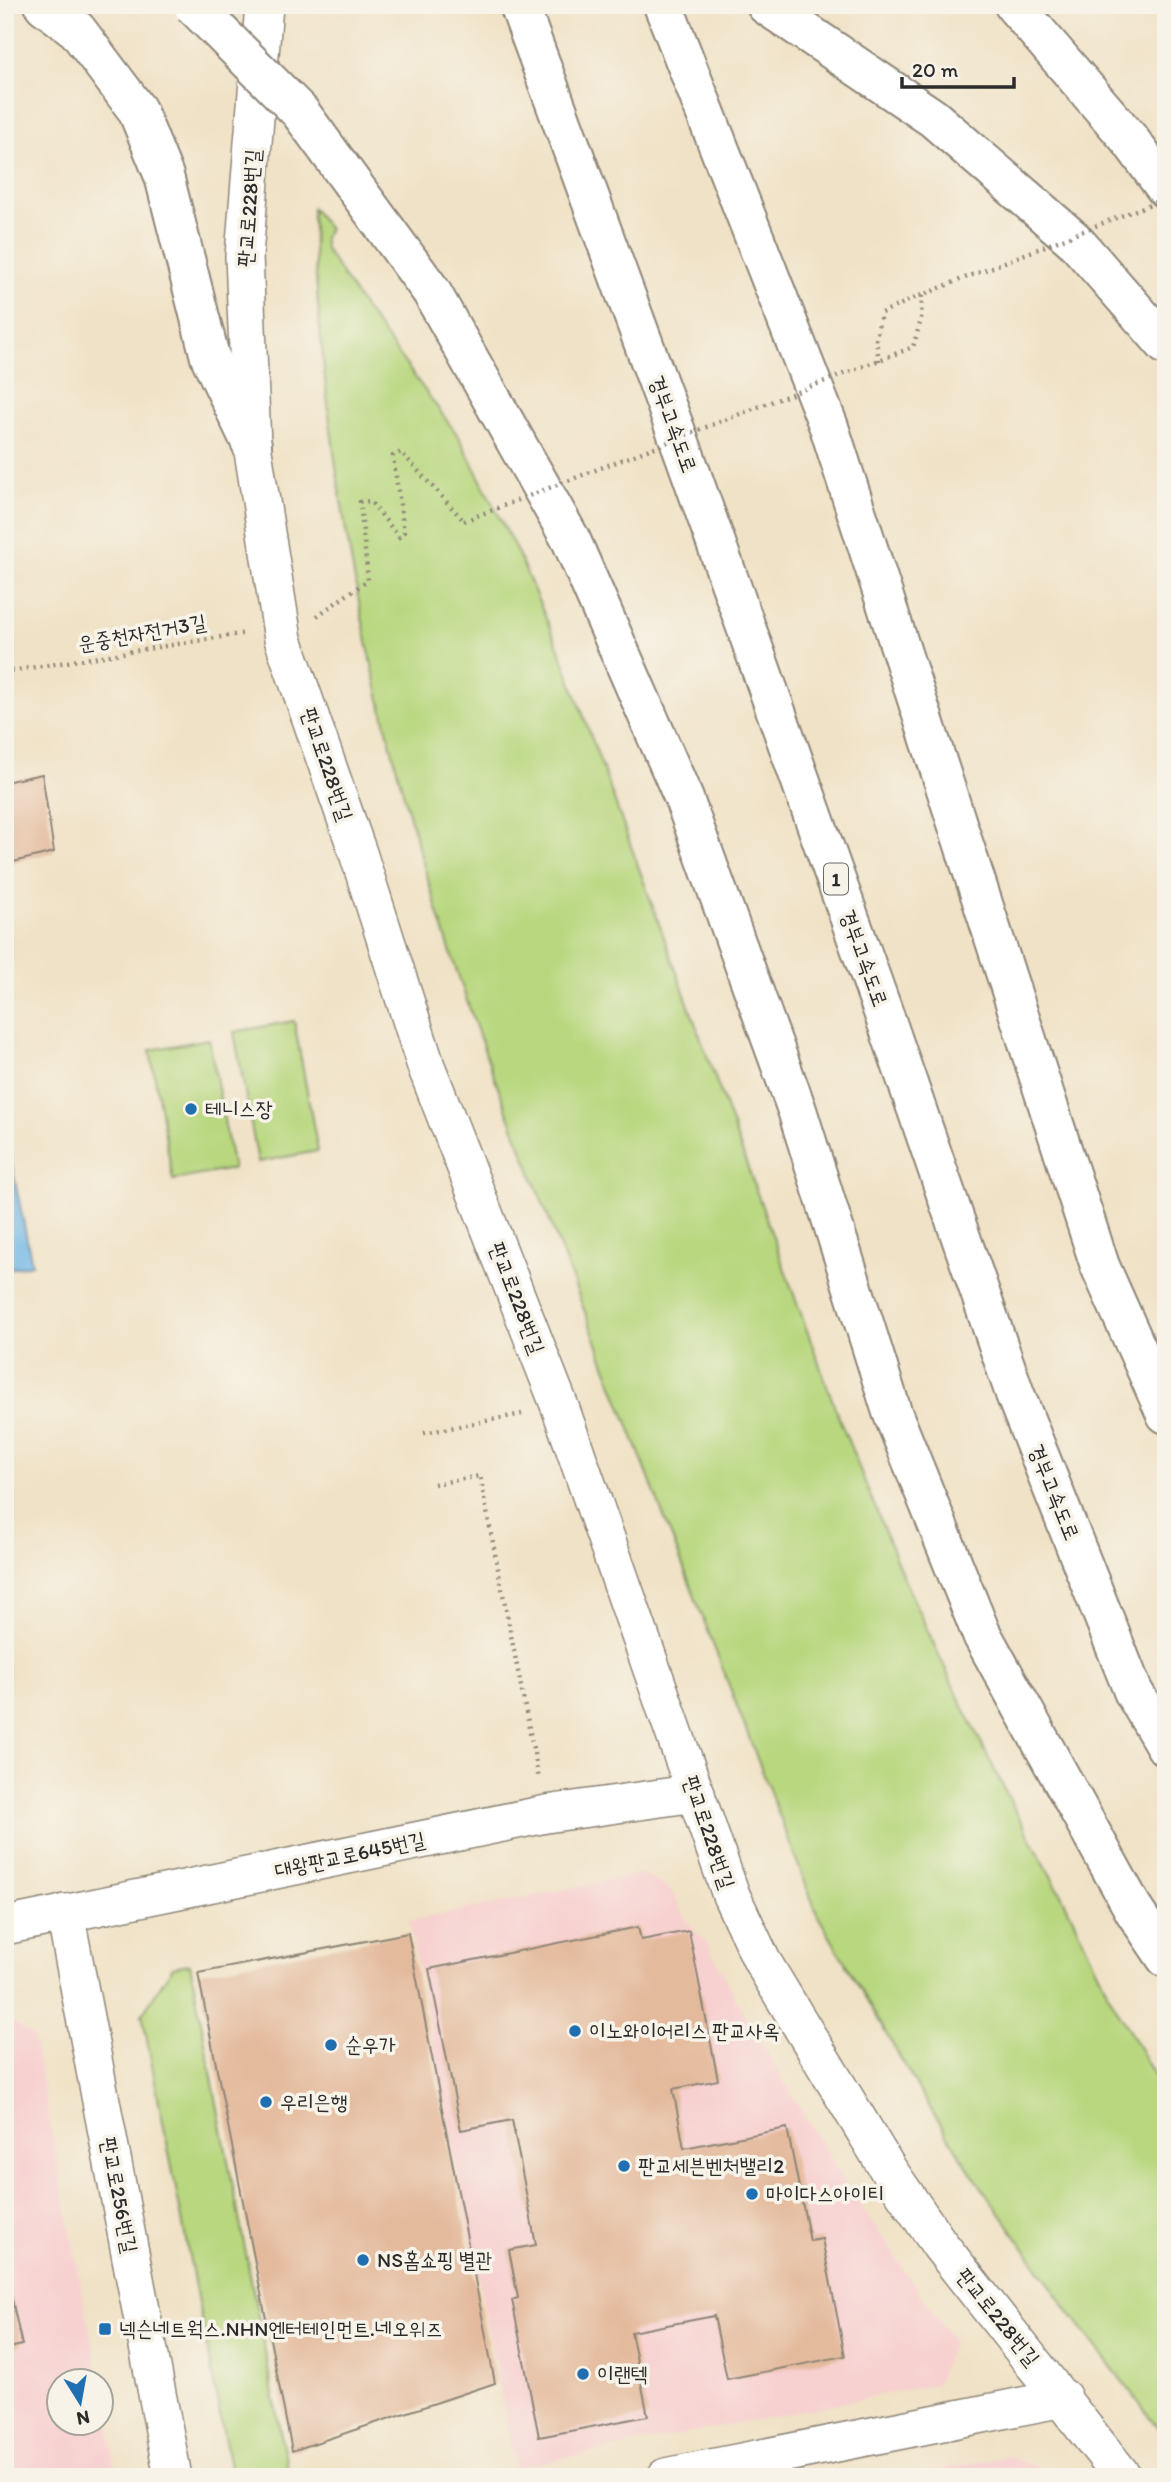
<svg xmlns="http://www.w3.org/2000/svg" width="1171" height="2482" viewBox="0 0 1171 2482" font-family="Itim,'Poor Story',sans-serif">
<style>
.built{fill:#f7d0d0}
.green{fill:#b8d77e;stroke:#728154;stroke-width:2}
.water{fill:#6eb6e6;stroke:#4c7088;stroke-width:2}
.building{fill:#e4ba9c}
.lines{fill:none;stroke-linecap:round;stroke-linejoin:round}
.minor-casing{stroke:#8e8678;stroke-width:40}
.highway-casing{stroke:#8e8678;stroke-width:42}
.path{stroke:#8e8678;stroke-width:4.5;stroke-dasharray:2 5;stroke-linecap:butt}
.minor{stroke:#fff;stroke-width:37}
.highway{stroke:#fff;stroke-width:38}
.highway-bridge-casing{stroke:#8e8678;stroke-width:42;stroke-linecap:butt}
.path-bridge{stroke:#8e8678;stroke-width:4.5;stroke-dasharray:2 5;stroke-linecap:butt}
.highway-bridge{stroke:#fff;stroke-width:38}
.poi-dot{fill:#1f6fb2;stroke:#f7f3e8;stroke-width:2.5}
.labels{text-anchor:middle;stroke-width:7;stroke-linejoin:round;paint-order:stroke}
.shield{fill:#f7f3e8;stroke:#686764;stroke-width:2}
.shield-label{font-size:19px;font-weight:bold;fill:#2b2b2b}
.street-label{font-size:21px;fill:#2b2b2b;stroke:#f7f3e8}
.poi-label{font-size:21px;fill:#2b2b2b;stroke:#f7f3e8;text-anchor:start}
</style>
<rect width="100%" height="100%" fill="#f7f3e8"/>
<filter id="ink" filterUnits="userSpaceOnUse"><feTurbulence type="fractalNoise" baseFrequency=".0143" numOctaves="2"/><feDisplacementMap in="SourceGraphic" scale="14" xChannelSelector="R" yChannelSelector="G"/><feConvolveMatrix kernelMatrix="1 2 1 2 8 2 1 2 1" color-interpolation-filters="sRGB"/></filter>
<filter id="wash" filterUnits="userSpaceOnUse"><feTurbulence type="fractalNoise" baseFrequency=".00686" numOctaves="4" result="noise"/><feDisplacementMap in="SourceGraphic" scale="28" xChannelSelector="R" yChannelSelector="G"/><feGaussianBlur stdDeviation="1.57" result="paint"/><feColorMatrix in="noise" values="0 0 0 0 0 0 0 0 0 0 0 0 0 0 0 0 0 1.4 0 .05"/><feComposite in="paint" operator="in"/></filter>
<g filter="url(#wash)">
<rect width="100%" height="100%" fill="#f0e2c6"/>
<g class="built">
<path d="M641 1874 671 1890 686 1920 708 1945 741 2009 842 2178 953 2342 936 2384 515 2468 409 1921Z"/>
<path d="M5 2017 33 2036 99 2380H60V2422H102V2392L118 2477H5Z"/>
<path d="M1008 2456 1050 2472 1054 2477H902Z"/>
</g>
<g class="green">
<path d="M312 208 329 229 324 237 325 249 365 309 459 437 520 558 560 651 837 1413 904 1579 954 1688 1007 1795 1064 1900 1111 1999 1166 2096V2438L1070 2313 969 2169 922 2095 818 1916 493 1074C389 792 325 509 312 208Z"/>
<path d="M294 1021 318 1151 258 1162 234 1032Z"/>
<path d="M209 1039 233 1169 173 1180 150 1050Z"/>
<path d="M190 1964 289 2477H232L142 2014 173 1967Z"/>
</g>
<path class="water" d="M5 1132 32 1264 5 1270Z"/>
<g id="blocks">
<g class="building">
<path d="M42 774 54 852 5 864V782Z"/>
<path d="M638 1927 641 1940 689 1931 718 2080 673 2089 684 2148 787 2128 810 2241 822 2239 845 2356 727 2379 714 2316 631 2332 648 2416 539 2437 512 2300 518 2298 509 2250 536 2245 512 2120 461 2130 429 1969Z"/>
<path d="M408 1933 495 2383 292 2451 198 1973Z"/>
<path d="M5 2268 22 2345 5 2349Z"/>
</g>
</g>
</g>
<g filter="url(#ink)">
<use href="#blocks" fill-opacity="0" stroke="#8e8678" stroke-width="2"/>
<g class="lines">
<defs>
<g id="minor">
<path d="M264 5 244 256 252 445 283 639 357 850 426 1066 560 1407 731 1895 762 1961 889 2171 940 2245 1123 2477"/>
<path d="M65 1913 173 2477"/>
<path d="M5 1926 546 1814 696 1793"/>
<path d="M666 2477 1063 2398"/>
</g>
<g id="highway">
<path d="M44 5 77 30 137 110 164 176 210 357 252 445"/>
<path d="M519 5 685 456 887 1023 1015 1394 1133 1691 1166 1747"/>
<path d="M663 5 829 427 1100 1266 1166 1414"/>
<path d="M766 5 933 118 1074 240 1166 345"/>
<path d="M1014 5 1130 140 1166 189"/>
<path d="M431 291 571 540 684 799 797 1110 892 1412 981 1633 1135 1912 1166 1958"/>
</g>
</defs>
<use href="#minor" class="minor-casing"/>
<use href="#highway" class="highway-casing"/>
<g class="path">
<path d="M879 361 876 340 881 313 922 295"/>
<path d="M317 616 368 580 360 502 370 501 399 537 404 532 393 456 401 452 464 521"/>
<path d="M5 672 246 633"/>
<path d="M424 1433 522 1414"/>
<path d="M434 1484 480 1476 539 1779"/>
</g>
<use href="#minor" class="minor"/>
<use href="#highway" class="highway"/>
<defs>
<path id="highway-bridge" d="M193 5 300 112 431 291"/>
</defs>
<use href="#highway-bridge" class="highway-bridge-casing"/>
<path class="path-bridge" d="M464 521 913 347 921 320 922 295 1166 198"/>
<use href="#highway-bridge" class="highway-bridge"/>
</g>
</g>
<g class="poi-dot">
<circle cx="191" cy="1109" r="7"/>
<circle cx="575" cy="2031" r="7"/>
<circle cx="331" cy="2045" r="7"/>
<circle cx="266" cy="2102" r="7"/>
<circle cx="624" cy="2166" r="7"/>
<circle cx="752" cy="2194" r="7"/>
<circle cx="363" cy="2260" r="7"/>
<rect x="98" y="2322" width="14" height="14" rx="3.5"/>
<circle cx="583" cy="2374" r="7"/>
</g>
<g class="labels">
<rect class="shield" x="824" y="863.5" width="24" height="31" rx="5"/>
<g class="shield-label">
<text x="836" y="886">1</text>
</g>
<g class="street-label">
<text transform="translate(249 208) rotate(-86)" y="7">판교로228번길</text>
<text transform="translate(673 424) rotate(70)" y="7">경부고속도로</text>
<text transform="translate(142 633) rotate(-10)" y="7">운중천자전거3길</text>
<text transform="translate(327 764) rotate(71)" y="7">판교로228번길</text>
<text transform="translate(864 958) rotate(70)" y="7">경부고속도로</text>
<text transform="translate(517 1298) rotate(69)" y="7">판교로228번길</text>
<text transform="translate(1054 1492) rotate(68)" y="7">경부고속도로</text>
<text transform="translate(709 1832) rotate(71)" y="7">판교로228번길</text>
<text transform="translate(350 1855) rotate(-12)" y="7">대왕판교로645번길</text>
<text transform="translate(119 2195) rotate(79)" y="7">판교로256번길</text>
<text transform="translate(998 2317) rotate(51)" y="7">판교로228번길</text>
</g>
<g class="poi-label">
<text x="205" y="1116">테니스장</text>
<text x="589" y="2038">이노와이어리스 판교사옥</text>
<text x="345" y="2052">순우가</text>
<text x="280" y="2109">우리은행</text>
<text x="638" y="2173">판교세븐벤처밸리2</text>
<text x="766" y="2201">마이다스아이티</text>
<text x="377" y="2267">NS홈쇼핑 별관</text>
<text x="119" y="2336">넥슨네트웍스.NHN엔터테인먼트.네오위즈</text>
<text x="597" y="2381">이랜텍</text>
</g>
</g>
<rect width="1171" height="2482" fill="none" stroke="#f7f3e8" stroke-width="28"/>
<g transform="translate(80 2402) rotate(169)"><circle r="33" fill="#f7f3e8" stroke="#a5a39c" stroke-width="2"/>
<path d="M0-5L12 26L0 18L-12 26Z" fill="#1f6fb2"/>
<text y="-10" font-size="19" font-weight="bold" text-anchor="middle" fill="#2b2b2b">N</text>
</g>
<path d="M902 77v10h112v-10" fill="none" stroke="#2b2b2b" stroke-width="3.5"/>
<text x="912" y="77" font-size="21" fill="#2b2b2b" stroke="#f7f3e8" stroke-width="5" paint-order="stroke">20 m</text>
</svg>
